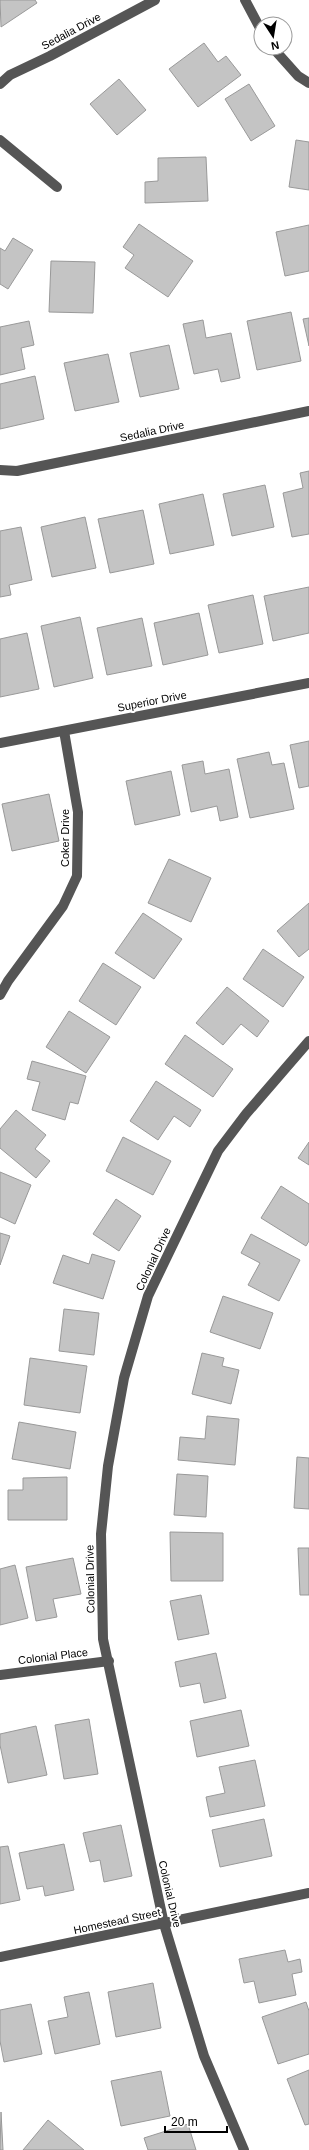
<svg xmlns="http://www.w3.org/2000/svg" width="309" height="2150" viewBox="0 0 309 2150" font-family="Arial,sans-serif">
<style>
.building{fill:#c4c4c4;stroke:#999}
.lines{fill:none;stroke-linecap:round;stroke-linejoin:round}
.minor{stroke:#555;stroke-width:10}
.labels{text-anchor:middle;stroke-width:4;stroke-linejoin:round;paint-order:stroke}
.street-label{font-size:11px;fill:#000;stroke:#fff}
</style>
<rect width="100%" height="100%" fill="#fff"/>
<g class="building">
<path d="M0 0H35L37 3 1 27Z"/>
<path d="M204 43 218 62 226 56 241 75 198 107 169 69Z"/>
<path d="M119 79 146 110 117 135 90 104Z"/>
<path d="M249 84 275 126 251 141 225 99Z"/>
<path d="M296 140 309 142V190L289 187Z"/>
<path d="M206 157 208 201 145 203V182L158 181V158Z"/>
<path d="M139 224 193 261 168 297 125 268 134 255 123 247Z"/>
<path d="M309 225V271L285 276 276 232Z"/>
<path d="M13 238 33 250 8 289 0 284V248L5 251Z"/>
<path d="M51 261 95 262 93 313 49 312Z"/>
<path d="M291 312 301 361 257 370 247 321Z"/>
<path d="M309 318V346L303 319Z"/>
<path d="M203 320 206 338 231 333 240 378 221 382 218 369 194 374 183 324Z"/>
<path d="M29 321 34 345 21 348 25 369 0 375V327Z"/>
<path d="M169 345 179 389 140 397 130 353Z"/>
<path d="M108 354 119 402 75 411 64 363Z"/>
<path d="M35 376 44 419 0 429V384Z"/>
<path d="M309 471V534L292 537 283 493 303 488 300 473Z"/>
<path d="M265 485 274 527 232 536 223 494Z"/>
<path d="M203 494 214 545 170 554 159 504Z"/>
<path d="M143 510 154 564 110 573 98 519Z"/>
<path d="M85 517 96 568 52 577 41 527Z"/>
<path d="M21 527 32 580 9 585 11 595 0 597V531Z"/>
<path d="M309 587V633L273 641 264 596Z"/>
<path d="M253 595 263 644 219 653 208 605Z"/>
<path d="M199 613 208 655 163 665 154 623Z"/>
<path d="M80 617 93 678 54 687 41 626Z"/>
<path d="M142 618 152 666 107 675 97 628Z"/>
<path d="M27 633 39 689 0 697V639Z"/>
<path d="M309 741V786L299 788 290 745Z"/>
<path d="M269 752 272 765 284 763 294 809 250 818 237 759Z"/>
<path d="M203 761 205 774 229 769 238 817 220 821 217 806 191 812 182 765Z"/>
<path d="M171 771 180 815 135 825 126 781Z"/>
<path d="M49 794 59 841 12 851 2 804Z"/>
<path d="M169 859 211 878 191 922 148 903Z"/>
<path d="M309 903V949L299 957 277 931Z"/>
<path d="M143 913 182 939 154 979 115 953Z"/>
<path d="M263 949 304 977 283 1007 243 979Z"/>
<path d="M103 963 141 987 116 1025 79 1001Z"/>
<path d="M227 987 269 1021 257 1037 241 1024 223 1045 196 1023Z"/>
<path d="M69 1011 110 1037 86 1073 46 1047Z"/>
<path d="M185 1035 233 1069 213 1097 165 1064Z"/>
<path d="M32 1061 86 1076 78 1104 70 1102 65 1120 32 1110 40 1082 27 1079Z"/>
<path d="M156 1081 201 1110 190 1127 174 1116 158 1140 130 1121Z"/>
<path d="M16 1110 46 1135 35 1149 50 1161 36 1178 0 1148V1129Z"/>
<path d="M123 1137 171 1161 153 1195 106 1171Z"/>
<path d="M309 1142V1165L298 1158Z"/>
<path d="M0 1172 31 1185 15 1224 0 1217Z"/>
<path d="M281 1186 309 1204V1241L306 1246 261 1218Z"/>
<path d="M116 1199 141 1216 119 1251 93 1234Z"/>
<path d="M0 1233 10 1236 0 1265Z"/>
<path d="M251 1234 300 1260 279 1301 248 1285 260 1263 241 1253Z"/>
<path d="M92 1254 115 1261 103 1299 53 1283 63 1255 89 1264Z"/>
<path d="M223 1296 273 1313 260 1349 210 1332Z"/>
<path d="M64 1309 99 1313 94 1355 59 1351Z"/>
<path d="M202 1353 224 1358 222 1366 239 1370 231 1404 192 1394Z"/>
<path d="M30 1358 87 1366 80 1413 24 1405Z"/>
<path d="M207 1416 239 1419 235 1465 178 1460 180 1437 205 1439Z"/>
<path d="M19 1422 76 1432 70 1469 12 1459Z"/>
<path d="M297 1457 309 1458V1509L294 1508Z"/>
<path d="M177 1474 208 1476 206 1517 174 1515Z"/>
<path d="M67 1477V1520H8V1490H23V1478Z"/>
<path d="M170 1532 223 1533V1581H171Z"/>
<path d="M298 1548H309V1595H300Z"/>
<path d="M73 1558 81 1594 53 1599 57 1617 36 1621 26 1567Z"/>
<path d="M15 1565 28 1618 0 1625V1569Z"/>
<path d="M201 1595 209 1634 178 1640 170 1601Z"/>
<path d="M216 1653 226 1698 204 1703 200 1683 180 1687 175 1662Z"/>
<path d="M241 1710 249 1746 197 1757 190 1721Z"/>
<path d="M89 1719 98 1774 64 1779 55 1725Z"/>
<path d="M36 1726 47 1775 8 1783 0 1745V1734Z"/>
<path d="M255 1760 265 1806 210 1817 206 1797 225 1793 219 1767Z"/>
<path d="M264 1819 272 1856 220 1867 212 1830Z"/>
<path d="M121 1825 132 1876 104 1882 100 1860 90 1862 83 1833Z"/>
<path d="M64 1844 74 1890 45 1896 43 1886 27 1889 19 1853Z"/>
<path d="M8 1846 20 1900 0 1904V1847Z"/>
<path d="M285 1950 288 1962 300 1959 302 1972 292 1974 296 1995 259 2003 254 1981 244 1983 239 1959Z"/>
<path d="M153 1983 161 2028 116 2037 108 1992Z"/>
<path d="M89 1992 100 2044 55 2054 48 2021 68 2017 64 1997Z"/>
<path d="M306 2002 309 2011V2054L278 2064 262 2017Z"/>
<path d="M31 2004 42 2054 4 2062 0 2041V2010Z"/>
<path d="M309 2070V2124L305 2125 287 2079Z"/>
<path d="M161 2071 170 2116 121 2126 111 2081Z"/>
<path d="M1 2112 3 2150H0Z"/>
<path d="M48 2120 84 2150H23Z"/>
<path d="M188 2124 196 2150H148L144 2138Z"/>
</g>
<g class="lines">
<g class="minor">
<path d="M245 0 261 30"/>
<path d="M273 48 298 76 309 83"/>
<path d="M0 84 10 75 50 56 155 0"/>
<path d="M0 140 57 187"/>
<path d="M0 470 17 471 309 411"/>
<path d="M0 743 309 683"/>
<path d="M0 995 8 981 63 906 77 876 78 812 64 731"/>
<path d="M0 1675 109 1661"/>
<path d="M0 1957 309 1893"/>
<path d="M244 2150 204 2056 164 1924 103 1639 101 1534 108 1466 124 1378 148 1296 218 1151 246 1114 309 1041"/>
</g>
</g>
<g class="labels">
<g class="street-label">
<text transform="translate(71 31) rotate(-28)" y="4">Sedalia Drive</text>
<text transform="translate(152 431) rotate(-12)" y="4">Sedalia Drive</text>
<text transform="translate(152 701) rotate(-11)" y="4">Superior Drive</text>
<text transform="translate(65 838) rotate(-90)" y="4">Coker Drive</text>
<text transform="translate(153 1259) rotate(-65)" y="4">Colonial Drive</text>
<text transform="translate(90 1579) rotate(-91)" y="4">Colonial Drive</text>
<text transform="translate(53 1656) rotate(-7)" y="4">Colonial Place</text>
<text transform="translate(170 1894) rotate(77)" y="4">Colonial Drive</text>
<text transform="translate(117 1921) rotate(-12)" y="4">Homestead Street</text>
</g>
</g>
<g transform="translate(273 36) rotate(168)"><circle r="19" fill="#ffffff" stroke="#999999"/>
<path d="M0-3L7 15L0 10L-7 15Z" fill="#000000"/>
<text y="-6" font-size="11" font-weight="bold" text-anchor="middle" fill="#000000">N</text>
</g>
<path d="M165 2126v6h62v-6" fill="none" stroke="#000000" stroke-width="2"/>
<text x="171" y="2126" font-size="12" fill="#000000" stroke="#ffffff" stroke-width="3" paint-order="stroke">20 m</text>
</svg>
